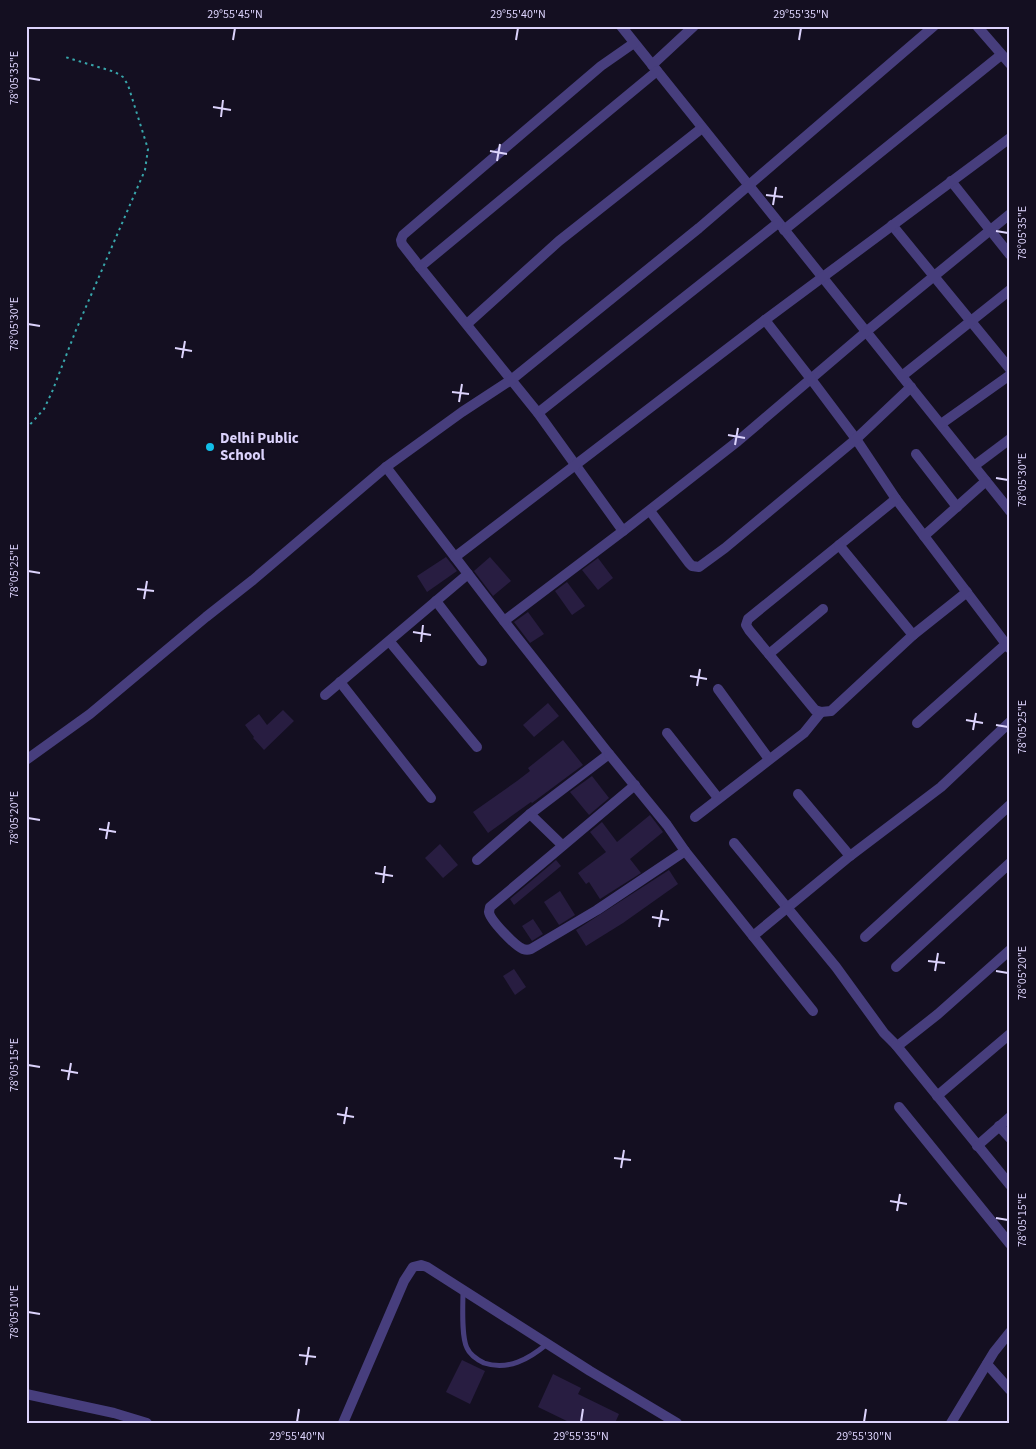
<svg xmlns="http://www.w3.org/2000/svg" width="1036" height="1449" viewBox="0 0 1036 1449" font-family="'Source Sans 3',sans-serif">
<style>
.building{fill:#281d41}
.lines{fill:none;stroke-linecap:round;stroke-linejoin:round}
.path{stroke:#38a6ab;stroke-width:2;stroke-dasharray:2.5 4;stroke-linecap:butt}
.service{stroke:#473e7d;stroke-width:5}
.minor{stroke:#473e7d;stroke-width:10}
.ticks{fill:none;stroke:#dcd3fc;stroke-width:2}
.poi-dot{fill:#12bee9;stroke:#140f21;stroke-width:2}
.labels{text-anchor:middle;stroke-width:4;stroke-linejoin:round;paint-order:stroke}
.poi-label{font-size:15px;font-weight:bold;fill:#dcd3fc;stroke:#140f21;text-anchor:start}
.neatline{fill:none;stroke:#dcd3fc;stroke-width:2}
.ticks-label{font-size:12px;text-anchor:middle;fill:#dcd3fc}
</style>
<rect width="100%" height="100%" fill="#140f21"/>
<g class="building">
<path d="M446 557 457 571 427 592 417 576Z"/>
<path d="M490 557 511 581 493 596 474 571Z"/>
<path d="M598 558 613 578 598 590 582 570Z"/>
<path d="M567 582 585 606 572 615 555 591Z"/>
<path d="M528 612 544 634 530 643 514 622Z"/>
<path d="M548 703 559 716 534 737 523 725Z"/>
<path d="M283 710 294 721 264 750 253 738 254 737 245 725 259 714 267 725Z"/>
<path d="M563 740 583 765 532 803 531 802 488 833 473 812 517 781 530 771 528 768Z"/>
<path d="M592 776 609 798 589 815 570 792Z"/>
<path d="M650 815 663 832 630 859 641 873 600 899 589 882 586 884 578 873 606 852 590 832 602 822 617 842Z"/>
<path d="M440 844 458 865 443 878 425 858Z"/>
<path d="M556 860 561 866 514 905 510 899Z"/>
<path d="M669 870 678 884 623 923 586 946 576 930Z"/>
<path d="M560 891 575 915 559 925 544 902Z"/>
<path d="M533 919 543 934 532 941 522 926Z"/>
<path d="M514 969 526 987 515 995 503 976Z"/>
<path d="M462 1360 485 1371 470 1404 446 1392Z"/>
<path d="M553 1374 581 1388 578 1394 619 1414 615 1423H571L538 1407Z"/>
</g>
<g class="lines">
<path class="path" d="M26 429 44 409 52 392 76 330 145 170 148 149 128 85 123 77 115 72 65 57"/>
<path class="service" d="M463 1291C463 1305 461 1336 467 1348 470 1355 478 1360 484 1363 508 1371 529 1359 547 1344"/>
<g class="minor">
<path d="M621 26 1010 511"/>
<path d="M977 26 1010 64"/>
<path d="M634 43 601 66 403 235 401 240 402 244 420 267 538 413 623 531 738 441 867 331 1010 214"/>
<path d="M652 65 694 26"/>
<path d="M951 181 1010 255"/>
<path d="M892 225 1010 369"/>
<path d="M784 230 1001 55"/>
<path d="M420 267 657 71"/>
<path d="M765 320 811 379 856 439 896 499 1006 644 1010 641"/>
<path d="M467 324 559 241 702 128"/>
<path d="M902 376 1010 290"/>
<path d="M538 413 778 223"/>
<path d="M941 424 1010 375"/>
<path d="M916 454 957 507"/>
<path d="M974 466 1010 439"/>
<path d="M386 467 504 621 609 754 530 814 477 860"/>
<path d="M896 499 748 619 746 625 749 630 815 710 821 712 831 711 913 635"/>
<path d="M650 511 689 563 692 566 699 567 725 548 856 439 911 387"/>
<path d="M924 536 986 481"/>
<path d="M839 545 913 635 967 592"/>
<path d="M455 557 765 320 1010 138"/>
<path d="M436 601 482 661"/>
<path d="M504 621 623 531"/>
<path d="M390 642 477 747"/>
<path d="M769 654 823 609"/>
<path d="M340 682 431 798"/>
<path d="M718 689 769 759"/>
<path d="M325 695 468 574"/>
<path d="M917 723 1006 644 1009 648"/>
<path d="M667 733 718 798"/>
<path d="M609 754 667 825 685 851 813 1011"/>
<path d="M26 760 90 714 206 617 253 580 386 467 462 412 511 380 699 228 934 26"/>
<path d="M635 785 490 907 489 912C490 920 515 946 523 949 526 950 528 950 531 949L597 910 685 851"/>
<path d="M798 794 850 856"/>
<path d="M530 814 562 845"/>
<path d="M695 817 804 733 821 712"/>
<path d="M734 843 836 967 884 1033 896 1045 900 1044 938 1014 1010 950"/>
<path d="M753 936 850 856 941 787 1010 722"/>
<path d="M865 937 1010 805"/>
<path d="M896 967 1010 863"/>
<path d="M896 1045 1010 1185"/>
<path d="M937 1096 1010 1034"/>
<path d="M899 1107 1010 1244"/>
<path d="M999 1126 1010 1138"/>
<path d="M977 1146 1010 1117"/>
<path d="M987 1364 1010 1390"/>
<path d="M26 1394 114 1413 147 1423"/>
<path d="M343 1423 404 1281 413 1267 421 1265 427 1267 590 1371 677 1423"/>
<path d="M951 1423 994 1352 1010 1332"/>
</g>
</g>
<path class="ticks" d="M233 40 235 28M516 40 518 28M799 40 801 28M28 78 40 80M213 107 231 110M221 117 223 100M490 151 507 154M497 161 500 144M766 195 783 197M773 205 776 187M996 231 1008 233M28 324 40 326M175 348 192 351M182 358 185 341M452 392 469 394M459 402 462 384M728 435 745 438M735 445 738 428M996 478 1008 480M28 571 40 573M137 589 154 591M144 599 147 581M413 632 431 635M421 642 423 625M690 676 707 679M697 686 700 669M966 720 983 723M996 725 1008 727M973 730 976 713M28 818 40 820M99 829 116 832M106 839 109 822M375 873 393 876M383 883 385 866M652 917 669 920M659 927 662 910M928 961 945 963M935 971 938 953M996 971 1008 973M28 1065 40 1067M61 1070 78 1073M68 1080 71 1063M337 1114 354 1117M344 1124 347 1107M614 1158 631 1160M621 1168 624 1150M890 1201 907 1204M897 1211 900 1194M996 1218 1008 1220M28 1312 40 1314M299 1355 316 1357M306 1365 309 1347M297 1422 299 1409M581 1422 583 1409M864 1422 866 1409"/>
<circle class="poi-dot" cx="210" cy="447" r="5"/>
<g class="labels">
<g class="poi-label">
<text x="220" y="443">Delhi Public<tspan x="220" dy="17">School</tspan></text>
</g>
</g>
<rect width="1036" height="1449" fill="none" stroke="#140f21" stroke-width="55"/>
<rect x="28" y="28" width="980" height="1394" class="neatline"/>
<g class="ticks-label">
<text x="235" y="18">29°55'45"N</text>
<text x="518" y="18">29°55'40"N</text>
<text x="801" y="18">29°55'35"N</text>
<text transform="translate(14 78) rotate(-90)" y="4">78°05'35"E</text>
<text transform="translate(1022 233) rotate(-90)" y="4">78°05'35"E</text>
<text transform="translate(14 324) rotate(-90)" y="4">78°05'30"E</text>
<text transform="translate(1022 480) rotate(-90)" y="4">78°05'30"E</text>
<text transform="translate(14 571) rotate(-90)" y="4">78°05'25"E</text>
<text transform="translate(1022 727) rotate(-90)" y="4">78°05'25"E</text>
<text transform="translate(14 818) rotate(-90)" y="4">78°05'20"E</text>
<text transform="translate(1022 973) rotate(-90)" y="4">78°05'20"E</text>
<text transform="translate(14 1065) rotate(-90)" y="4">78°05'15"E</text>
<text transform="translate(1022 1220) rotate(-90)" y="4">78°05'15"E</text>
<text transform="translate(14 1312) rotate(-90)" y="4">78°05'10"E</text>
<text x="297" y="1440">29°55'40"N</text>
<text x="581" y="1440">29°55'35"N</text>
<text x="864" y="1440">29°55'30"N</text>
</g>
</svg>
